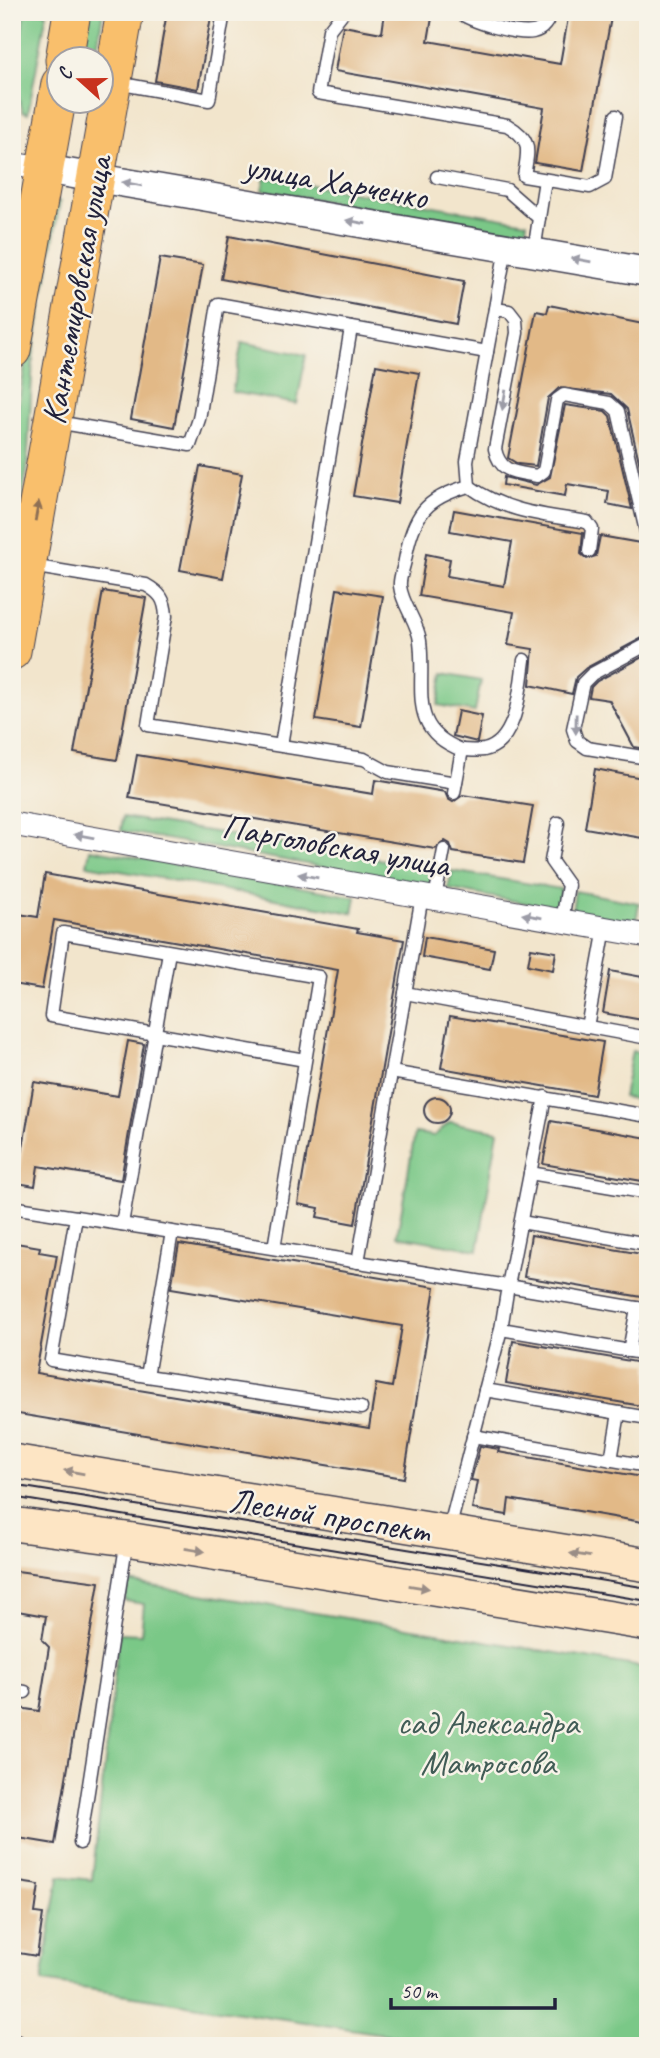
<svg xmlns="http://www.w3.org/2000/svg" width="660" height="2058" viewBox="0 0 660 2058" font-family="Caveat,sans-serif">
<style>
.green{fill:#7ac887;stroke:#4e7561;stroke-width:2}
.building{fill:#e2b987}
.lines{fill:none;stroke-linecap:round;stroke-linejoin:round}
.service-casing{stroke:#413f51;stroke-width:15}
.minor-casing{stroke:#413f51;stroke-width:25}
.tertiary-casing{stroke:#413f51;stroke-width:31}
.secondary-casing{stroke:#413f51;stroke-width:36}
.primary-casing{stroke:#413f51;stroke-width:39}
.service{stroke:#fff;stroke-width:12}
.minor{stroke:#fff;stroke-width:23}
.tertiary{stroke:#fff;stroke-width:28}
.secondary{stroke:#fde5c4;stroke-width:33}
.primary{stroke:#f9bf6c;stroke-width:37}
.tram{stroke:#22223b;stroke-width:2}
.rail{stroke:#22223b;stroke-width:5;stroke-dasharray:10 5;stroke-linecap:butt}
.oneway{fill:#9c9ca7}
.oneway2{fill:#8e7054}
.oneway3{fill:#9a8d86}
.labels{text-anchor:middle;stroke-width:5;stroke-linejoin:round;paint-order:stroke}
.street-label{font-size:35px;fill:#22223b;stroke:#f7f3e8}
.park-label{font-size:35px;fill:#415c56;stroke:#f7f3e8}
</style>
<rect width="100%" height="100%" fill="#f7f3e8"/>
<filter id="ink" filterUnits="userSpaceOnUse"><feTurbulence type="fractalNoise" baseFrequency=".0143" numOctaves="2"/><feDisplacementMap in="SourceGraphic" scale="14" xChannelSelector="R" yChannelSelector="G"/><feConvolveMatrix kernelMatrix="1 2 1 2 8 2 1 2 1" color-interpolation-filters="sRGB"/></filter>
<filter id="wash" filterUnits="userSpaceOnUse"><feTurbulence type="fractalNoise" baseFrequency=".00686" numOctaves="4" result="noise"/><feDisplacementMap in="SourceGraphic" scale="28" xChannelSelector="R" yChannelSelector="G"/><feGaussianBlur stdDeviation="1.57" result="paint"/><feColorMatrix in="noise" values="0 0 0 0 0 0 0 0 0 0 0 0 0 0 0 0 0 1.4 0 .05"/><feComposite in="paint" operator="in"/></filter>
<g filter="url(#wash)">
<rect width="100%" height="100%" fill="#f2e5cc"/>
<g class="green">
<path d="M25 12H47L28 113 23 112 13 79Z"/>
<path d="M84 12H103L95 59 76 60Z"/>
<path d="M265 177 527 222 525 236 262 190Z"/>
<path d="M55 199 60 202 33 358 27 470 12 554V439Z"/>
<path d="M242 342 306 355 297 404 232 392Z"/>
<path d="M444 673 481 680 475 712 438 705Z"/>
<path d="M123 817 433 868 430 886 121 831Z"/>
<path d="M90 849 356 897 353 913 87 865Z"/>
<path d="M452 871 561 889 558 909 448 889Z"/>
<path d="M575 891 639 903 636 923 572 911Z"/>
<path d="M632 1051 648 1054V1102L623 1097Z"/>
<path d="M450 1122 498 1131 478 1250 397 1236 415 1133 434 1136Z"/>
<path d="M128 1582 648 1668V2046H462L42 1982 59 1876 92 1880 119 1633 141 1634 144 1604 125 1601Z"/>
</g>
<g id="blocks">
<g class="building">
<path d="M167 12H212L198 89 155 81Z"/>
<path d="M385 12H433L428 41 560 64 569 12H612L583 171 535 163 544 108 335 71 343 26 382 33Z"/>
<path d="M229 236 464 281 456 324 221 279Z"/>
<path d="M160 258 203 265 174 427 131 419Z"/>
<path d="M549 305 648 325V500L627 409 611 394 559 388 548 398 536 466 518 464 508 458 536 311 547 313Z"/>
<path d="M376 365 419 373 397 503 353 496Z"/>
<path d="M565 405 605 411 610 416 632 509 607 504 609 491 567 484 565 496 503 485 504 477 536 485 550 477Z"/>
<path d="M200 466 242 474 223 578 180 570Z"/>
<path d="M454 510 583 533 581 554 587 559 596 556 600 536 640 543 648 549V635L586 668 576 677 572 694 530 685 533 649 508 645 514 612 419 596 426 554 450 559 447 576 504 586 512 542 450 531Z"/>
<path d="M337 589 383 596 361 727 316 720Z"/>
<path d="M103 591 146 598 117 760 74 753Z"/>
<path d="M648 654V749L634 747 609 700 589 697 591 687 597 681Z"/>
<path d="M458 711 482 716 477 742 453 736Z"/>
<path d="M137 755 373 794 375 780 445 792 448 799 453 802 463 795 533 806 523 863 453 852 450 844 445 841 435 849 129 798Z"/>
<path d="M595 769 648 779V839L585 828Z"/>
<path d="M45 874 358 929 357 932 404 940 355 1224 317 1217 319 1208 298 1204 338 970 54 920 42 989 12 984V913L38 917Z"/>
<path d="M425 937 494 949 490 969 422 957Z"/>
<path d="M531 948 556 952 553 970 528 965Z"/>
<path d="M610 971 648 978V1021L603 1013Z"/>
<path d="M450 1016 603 1042 594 1095 441 1068Z"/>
<path d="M128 1041 144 1044 121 1180 38 1166 35 1186 17 1183 34 1082 118 1096Z"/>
<circle cx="437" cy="1110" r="13"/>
<path d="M551 1121 648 1138V1182L543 1164Z"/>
<path d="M531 1235 648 1255V1298L524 1277Z"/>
<path d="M16 1243 40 1247 39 1252 57 1255 36 1373 369 1428 376 1384 392 1387 402 1326 171 1288 179 1244 435 1287 404 1478 12 1413V1261Z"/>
<path d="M513 1341 648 1364V1407L506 1383Z"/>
<path d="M480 1446 499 1449 498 1452 648 1478V1523L509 1499 507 1515 472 1509 477 1481 471 1480Z"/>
<path d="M17 1571 99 1582 55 1844 12 1837V1707L39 1711 49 1647 42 1640 46 1616 12 1610Z"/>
<path d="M19 1882 39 1885 35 1913 43 1914 37 1956 12 1952V1885L18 1886Z"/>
</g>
</g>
</g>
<g filter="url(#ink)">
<use href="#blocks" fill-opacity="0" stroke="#413f51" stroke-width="2"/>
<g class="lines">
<defs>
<g id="service">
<path d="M343 12 329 30 318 93 507 125C533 140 528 150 524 176L590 187 605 179 616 116"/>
<path d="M459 12C471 22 517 35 533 32 543 30 549 21 550 12"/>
<path d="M117 83 209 100 224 12"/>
<path d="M437 177 507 190 539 218 534 252"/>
<path d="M539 218 545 180"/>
<path d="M495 309 509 311 516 320 517 333 495 449C500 473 515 472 537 476L544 471 557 400 564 395 609 403 618 411 648 540"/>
<path d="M57 422 190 445 199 419 218 304 487 352"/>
<path d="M469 486C504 512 545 515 587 522L592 529 589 551"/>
<path d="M31 566 146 585C160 593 165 599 166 616L148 725 364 759 388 772 456 783"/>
<path d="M648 644 592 674 583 683 573 729 577 741 587 748 648 758"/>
<path d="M281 745 351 328"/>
<path d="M462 750C468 750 477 751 484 750 518 743 520 687 524 660"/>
<path d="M454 793 462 750C406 729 426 689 420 641 418 622 402 605 400 586 399 578 404 567 405 560 413 515 425 498 469 486L467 461 506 248"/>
<path d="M558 823 551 861 568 885 562 921"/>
<path d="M435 898 444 850"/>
<path d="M405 993 648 1038"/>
<path d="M587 1027 605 928"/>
<path d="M391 1072 648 1116"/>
<path d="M545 1097 508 1286 648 1310"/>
<path d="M530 1173 648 1193"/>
<path d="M12 1207 76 1217 51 1360 147 1376 172 1232 508 1286 501 1329 449 1530"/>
<path d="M76 1217 172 1232"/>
<path d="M521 1222 648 1244"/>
<path d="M122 1224 169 952"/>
<path d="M274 1248 319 977 63 933 51 1016 305 1060"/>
<path d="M358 1262 422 896"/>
<path d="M501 1329 648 1354"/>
<path d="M629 1351 637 1308"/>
<path d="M147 1376 361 1408"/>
<path d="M485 1390 648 1418"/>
<path d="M473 1436 648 1466"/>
<path d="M611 1460 619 1413"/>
<path d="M12 1690 25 1692"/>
<path d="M80 1843 127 1539"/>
</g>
<g id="minor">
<path d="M12 164 44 169"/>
<path d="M12 824 648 936"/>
</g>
<path id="tertiary" d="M44 169 648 272"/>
<g id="secondary">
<path d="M12 1461 648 1565"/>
<path d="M12 1524 127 1539 648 1624"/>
</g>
<g id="primary">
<path d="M64 60 72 12"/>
<path d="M12 350 60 84"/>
<path d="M12 651 125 12"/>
</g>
</defs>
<use href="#service" class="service-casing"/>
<use href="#minor" class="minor-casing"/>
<use href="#tertiary" class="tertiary-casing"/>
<use href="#secondary" class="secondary-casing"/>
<use href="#primary" class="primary-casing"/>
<use href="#service" class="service"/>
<use href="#minor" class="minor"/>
<use href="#tertiary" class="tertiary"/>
<use href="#secondary" class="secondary"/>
<use href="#primary" class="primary"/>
<g class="tram">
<path d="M12 1485 648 1588"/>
<path d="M12 1497 648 1601"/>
</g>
<path class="rail" d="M12 2036 74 2046"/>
</g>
<defs><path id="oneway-solid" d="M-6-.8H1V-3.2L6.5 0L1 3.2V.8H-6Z" transform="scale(1.75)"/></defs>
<g class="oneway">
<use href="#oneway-solid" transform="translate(132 184) rotate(-170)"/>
<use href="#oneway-solid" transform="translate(356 222) rotate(-170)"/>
<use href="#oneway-solid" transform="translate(581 260) rotate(-170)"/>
<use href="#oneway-solid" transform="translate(504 400) rotate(100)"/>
<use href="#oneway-solid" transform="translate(576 724) rotate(91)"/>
<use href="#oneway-solid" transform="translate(84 836) rotate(-170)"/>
<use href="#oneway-solid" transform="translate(308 876) rotate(-170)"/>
<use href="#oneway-solid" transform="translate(532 916) rotate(-170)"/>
</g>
<use class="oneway2" href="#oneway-solid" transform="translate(37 511) rotate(-80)"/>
<g class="oneway3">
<use href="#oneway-solid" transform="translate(74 1472) rotate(-170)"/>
<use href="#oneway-solid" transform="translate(195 1550) rotate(9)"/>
<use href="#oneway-solid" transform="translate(580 1555) rotate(-171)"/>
<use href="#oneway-solid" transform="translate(419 1587) rotate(9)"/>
</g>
</g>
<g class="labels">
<g class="street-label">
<text transform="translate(336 181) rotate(10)" y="12">улица Харченко</text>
<text transform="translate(76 290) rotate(-80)" y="12">Кантемировская улица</text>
<text transform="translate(336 845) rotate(10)" y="12">Парголовская улица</text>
<text transform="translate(330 1515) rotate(9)" y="12">Лесной проспект</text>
</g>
<g class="park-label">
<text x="488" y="1734">cад Александра<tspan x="488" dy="40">Матросова</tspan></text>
</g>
</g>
<rect width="660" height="2058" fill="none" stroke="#f7f3e8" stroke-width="42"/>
<g transform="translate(80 80) rotate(291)"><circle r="33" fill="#f7f3e8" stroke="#a29fa3" stroke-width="2"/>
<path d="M0-5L12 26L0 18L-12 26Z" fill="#c8321e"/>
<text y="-10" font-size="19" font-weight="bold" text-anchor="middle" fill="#22223b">С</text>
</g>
<path d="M391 1998v10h164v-10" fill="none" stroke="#22223b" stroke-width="3.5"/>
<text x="401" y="1998" font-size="21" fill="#22223b" stroke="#f7f3e8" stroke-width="5" paint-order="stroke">50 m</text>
</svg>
